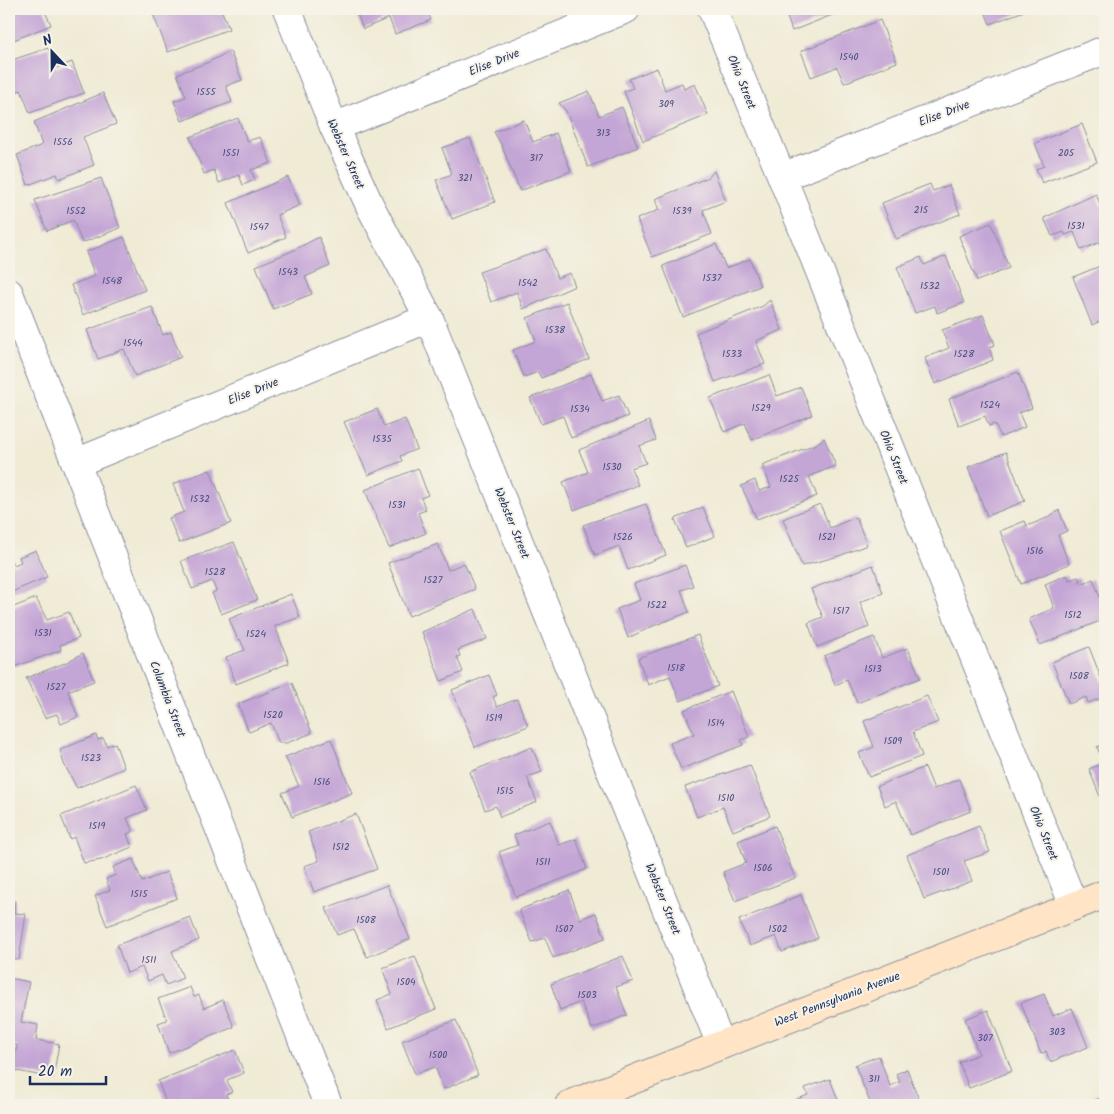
<svg xmlns="http://www.w3.org/2000/svg" width="1114" height="1114" viewBox="0 0 1114 1114" font-family="Kalam,sans-serif">
<style>
.building{fill:#c4a6d6}
.lines{fill:none;stroke-linecap:round;stroke-linejoin:round}
.street-casing{stroke:#868d9a;stroke-width:30}
.secondary-casing{stroke:#868d9a;stroke-width:30}
.street{stroke:#fff;stroke-width:28}
.secondary{stroke:#ffe4c6;stroke-width:28}
.labels{text-anchor:middle;stroke-width:4;stroke-linejoin:round;paint-order:stroke}
.number-label{font-size:10px;fill:#454d7c}
.street-label{font-size:12px;fill:#1b2f5e;stroke:#f7f3e8}
</style>
<rect width="100%" height="100%" fill="#f7f3e8"/>
<filter id="ink" filterUnits="userSpaceOnUse"><feTurbulence type="fractalNoise" baseFrequency=".02" numOctaves="2"/><feDisplacementMap in="SourceGraphic" scale="10" xChannelSelector="R" yChannelSelector="G"/><feConvolveMatrix kernelMatrix="1 2 1 2 8 2 1 2 1" color-interpolation-filters="sRGB"/></filter>
<filter id="wash" filterUnits="userSpaceOnUse"><feTurbulence type="fractalNoise" baseFrequency=".0096" numOctaves="4" result="noise"/><feDisplacementMap in="SourceGraphic" scale="20" xChannelSelector="R" yChannelSelector="G"/><feGaussianBlur stdDeviation="1.12" result="paint"/><feColorMatrix in="noise" values="0 0 0 0 0 0 0 0 0 0 0 0 0 0 0 0 0 1.4 0 .05"/><feComposite in="paint" operator="in"/></filter>
<g filter="url(#wash)">
<rect width="100%" height="100%" fill="#f0ebd5"/>
<g id="blocks">
<g class="building">
<path d="M9 9H44L51 25 9 42Z"/>
<path d="M151 9H221L229 29 168 52Z"/>
<path d="M355 9H427L431 20 395 34 389 18 363 29Z"/>
<path d="M784 9H847L792 31Z"/>
<path d="M984 9H1029L990 24Z"/>
<path d="M880 20 897 62 844 83 837 67 811 77 801 51Z"/>
<path d="M48 48 56 68 72 62 84 93 30 113 21 90 9 94V61Z"/>
<path d="M230 51 242 80 226 86 232 102 182 121 174 101 186 97 177 74 209 62Z"/>
<path d="M657 68 665 90 682 83 684 89 695 84 708 115 643 141 624 91 633 88 629 79Z"/>
<path d="M589 91 599 116 622 107 638 147 588 167 566 111 559 103Z"/>
<path d="M103 93 116 124 83 137 94 165 59 179 57 174 28 185 17 155 42 145 34 122Z"/>
<path d="M238 118 247 141 260 137 271 163 251 170 255 180 243 185 239 175 219 183 214 170 204 174 190 137Z"/>
<path d="M524 120 533 142 556 133 571 171 520 191 501 144 494 132Z"/>
<path d="M1082 124 1097 162 1042 183 1036 169 1044 166 1035 143Z"/>
<path d="M470 138 495 202 452 219 436 180 452 174 442 148Z"/>
<path d="M714 171 726 201 703 210 712 234 652 257 637 219 659 210 655 199 709 177Z"/>
<path d="M288 177 300 205 277 215 286 237 248 253 228 203Z"/>
<path d="M101 178 120 228 82 243 73 220 47 231 35 200Z"/>
<path d="M930 184 933 191 949 185 960 214 896 239 882 203Z"/>
<path d="M1096 194 1101 206 1105 205V240L1081 250 1074 232 1065 235 1064 232 1052 236 1044 218Z"/>
<path d="M991 223 1009 268 977 281 959 236Z"/>
<path d="M124 237 145 290 83 315 71 285 95 276 86 252Z"/>
<path d="M319 237 330 266 305 277 312 294 273 309 256 266 290 252Z"/>
<path d="M716 244 726 268 750 259 760 286 683 317 663 266Z"/>
<path d="M546 249 557 278 570 273 575 286 523 309 517 292 491 302 479 272Z"/>
<path d="M946 256 964 303 937 313 935 306 915 313 897 267 921 257 924 265Z"/>
<path d="M1105 264V319L1092 325 1073 277Z"/>
<path d="M770 300 782 330 756 341 765 364 715 382 696 333 763 306Z"/>
<path d="M567 302 589 359 541 378 538 372 524 377 513 350 536 341 527 318Z"/>
<path d="M152 307 163 335 171 332 181 357 135 376 124 349 98 359 87 330Z"/>
<path d="M983 315 995 345 989 347 993 360 935 384 925 358 949 348 942 330Z"/>
<path d="M1018 372 1032 408 1019 413 1025 427 1001 437 995 424 989 426 985 416 959 426 949 399Z"/>
<path d="M591 374 602 401 619 395 628 416 571 438 563 416 541 424 530 398Z"/>
<path d="M769 375 777 396 801 387 812 415 752 440 745 423 724 432 710 398Z"/>
<path d="M377 409 384 427 405 419 417 449 400 456 402 461 368 475 344 422Z"/>
<path d="M649 421 656 440 639 446 646 463 631 468 638 485 574 510 563 482 588 472 579 450Z"/>
<path d="M824 438 836 466 809 476 817 496 757 519 741 486 755 480 759 491 771 487 762 465 816 444Z"/>
<path d="M1006 452 1025 501 987 516 968 467Z"/>
<path d="M418 468 428 495 421 498 426 510 418 513 426 533 389 548 365 490Z"/>
<path d="M210 470 231 523 179 543 169 518 184 512 173 484Z"/>
<path d="M9 474 13 484 9 486Z"/>
<path d="M646 504 666 555 628 570 619 546 595 555 583 525Z"/>
<path d="M820 504 830 528 856 517 867 545 839 556 802 566 783 519Z"/>
<path d="M703 507 715 536 686 548 675 519Z"/>
<path d="M1059 510 1067 531 1058 535 1069 564 1021 584 1000 531 1025 521 1027 526 1047 518Z"/>
<path d="M234 542 257 600 221 614 212 593 216 591 212 581 192 589 181 561Z"/>
<path d="M438 544 448 570 464 563 475 589 409 616 388 563Z"/>
<path d="M36 550 47 577 9 593V558L14 565 21 562 19 557Z"/>
<path d="M685 565 693 586 681 590 689 612 653 626 628 638 617 609 640 600 634 584Z"/>
<path d="M873 565 883 593 860 602 869 627 817 647 808 623 823 617 811 589Z"/>
<path d="M1067 575 1069 580 1078 577 1082 584 1093 579 1105 610V619L1040 645 1029 619 1054 608 1045 584Z"/>
<path d="M291 594 300 617 275 626 289 663 236 684 226 657 245 650 240 639 238 640 229 619Z"/>
<path d="M36 598 47 620 69 612 79 638 60 645 61 650 14 667 9 653V636L11 635 9 629V609Z"/>
<path d="M475 609 487 639 458 650 460 656 457 657 463 672 441 681 422 632Z"/>
<path d="M698 635 718 686 680 701 670 676 648 685 638 658Z"/>
<path d="M874 637 882 658 908 648 920 678 857 703 847 680 835 685 824 656Z"/>
<path d="M1089 647 1105 688V697L1088 703 1086 697 1069 704 1052 662Z"/>
<path d="M83 653 94 681 68 691 78 717 61 724 57 714 45 718 26 678 65 663Z"/>
<path d="M489 675 497 695 493 697 497 707 517 699 528 726 475 747 452 690Z"/>
<path d="M292 683 312 733 287 743H279L271 723 249 732 238 704Z"/>
<path d="M731 691 749 737 741 740 743 745 681 769 670 743 694 734 684 710Z"/>
<path d="M927 696 938 722 913 732 922 756 869 777 859 753 874 747 864 721Z"/>
<path d="M96 735 98 740 103 738 107 746 115 743 124 768 77 788 64 764 60 750Z"/>
<path d="M331 739 352 793 292 817 282 793 299 786 285 757Z"/>
<path d="M1105 743V809L1089 769 1104 763 1097 747Z"/>
<path d="M532 747 542 772 527 777 537 802 500 817 496 806 485 810 470 772Z"/>
<path d="M750 765 770 816 733 831 723 807 697 817 685 787Z"/>
<path d="M925 767 934 789 959 779 971 811 910 835 896 801 885 806 877 786Z"/>
<path d="M136 785 147 810 127 818 133 832 127 834 132 847 101 860 84 863 74 837 70 839 61 816Z"/>
<path d="M356 814 377 869 314 892 304 866 319 861 308 832Z"/>
<path d="M550 821 559 845 576 839 587 869 516 897 499 852 518 845 514 835Z"/>
<path d="M775 826 795 878 735 901 723 872 746 863 738 841Z"/>
<path d="M979 826 990 852 964 861 972 881 924 899 907 855Z"/>
<path d="M133 859 142 882 167 872 177 898 107 926 95 896 110 890 106 879 116 875 113 867Z"/>
<path d="M387 885 410 939 367 957 354 929 337 935 326 908Z"/>
<path d="M569 890 580 919 596 913 605 938 553 958 545 938 532 942 519 910Z"/>
<path d="M801 895 818 938 782 952 776 936 750 946 739 920Z"/>
<path d="M9 900 15 901 14 913 26 914 19 960 9 958Z"/>
<path d="M190 917 199 940 172 951 183 978 166 985 162 975 148 981 142 967 127 973 117 945Z"/>
<path d="M415 956 436 1009 388 1028 377 1000 392 994 382 968Z"/>
<path d="M623 956 633 981 616 987 627 1015 592 1029 581 1002 560 1010 551 984Z"/>
<path d="M9 978 29 982 21 1022 38 1025 36 1040 59 1044 53 1078 12 1070 17 1045 9 1044Z"/>
<path d="M190 987 194 997 199 995 204 1008 223 1000 234 1027 169 1053 158 1023 167 1020 158 999Z"/>
<path d="M1044 994 1053 1016 1072 1008 1088 1047 1050 1062 1046 1051 1041 1054 1021 1003Z"/>
<path d="M988 1010 1012 1071 969 1088 959 1062 979 1054 965 1019Z"/>
<path d="M456 1020 478 1075 444 1089 435 1067 415 1074 402 1041Z"/>
<path d="M235 1050 244 1073 227 1080 232 1092 226 1094 230 1105H197L196 1103 191 1105H167L158 1081Z"/>
<path d="M879 1056 890 1086 900 1082 896 1074 907 1069 921 1105H871L855 1065Z"/>
<path d="M830 1079 840 1105H797L795 1100 808 1095 805 1088Z"/>
<path d="M1105 1096V1105H1082Z"/>
</g>
</g>
</g>
<g filter="url(#ink)">
<use href="#blocks" fill-opacity="0" stroke="#868d9a" stroke-width="1"/>
<g class="lines">
<defs>
<g id="street">
<path d="M287 9 334 127 370 206 429 318 721 1045"/>
<path d="M712 9 782 177 1074 906"/>
<path d="M334 127 626 9"/>
<path d="M782 177 1105 50"/>
<path d="M9 293 328 1105"/>
<path d="M76 463 429 318"/>
</g>
<path id="secondary" d="M569 1105 1105 894"/>
</defs>
<use href="#street" class="street-casing"/>
<use href="#secondary" class="secondary-casing"/>
<use href="#street" class="street"/>
<use href="#secondary" class="secondary"/>
</g>
</g>
<g class="labels">
<g class="number-label">
<text x="849" y="60">1540</text>
<text x="206" y="95">1555</text>
<text x="666" y="107">309</text>
<text x="603" y="136">313</text>
<text x="63" y="145">1556</text>
<text x="231" y="156">1551</text>
<text x="1066" y="156">205</text>
<text x="536" y="161">317</text>
<text x="465" y="181">321</text>
<text x="921" y="213">215</text>
<text x="76" y="214">1552</text>
<text x="682" y="214">1539</text>
<text x="1076" y="229">1531</text>
<text x="259" y="230">1547</text>
<text x="288" y="275">1543</text>
<text x="712" y="281">1537</text>
<text x="112" y="284">1548</text>
<text x="528" y="286">1542</text>
<text x="930" y="289">1532</text>
<text x="555" y="333">1538</text>
<text x="133" y="346">1544</text>
<text x="732" y="357">1533</text>
<text x="964" y="357">1528</text>
<text x="990" y="408">1524</text>
<text x="761" y="411">1529</text>
<text x="580" y="412">1534</text>
<text x="382" y="442">1535</text>
<text x="612" y="470">1530</text>
<text x="789" y="482">1525</text>
<text x="200" y="502">1532</text>
<text x="397" y="508">1531</text>
<text x="623" y="540">1526</text>
<text x="827" y="540">1521</text>
<text x="1035" y="554">1516</text>
<text x="215" y="575">1528</text>
<text x="433" y="583">1527</text>
<text x="657" y="608">1522</text>
<text x="841" y="614">1517</text>
<text x="1073" y="618">1512</text>
<text x="43" y="636">1531</text>
<text x="256" y="637">1524</text>
<text x="676" y="671">1518</text>
<text x="873" y="672">1513</text>
<text x="1079" y="679">1508</text>
<text x="56" y="690">1527</text>
<text x="273" y="718">1520</text>
<text x="494" y="721">1519</text>
<text x="716" y="726">1514</text>
<text x="893" y="744">1509</text>
<text x="91" y="761">1523</text>
<text x="322" y="785">1516</text>
<text x="505" y="794">1515</text>
<text x="726" y="801">1510</text>
<text x="97" y="829">1519</text>
<text x="341" y="850">1512</text>
<text x="543" y="865">1511</text>
<text x="763" y="871">1506</text>
<text x="941" y="875">1501</text>
<text x="139" y="897">1515</text>
<text x="366" y="923">1508</text>
<text x="564" y="932">1507</text>
<text x="778" y="932">1502</text>
<text x="149" y="963">1511</text>
<text x="406" y="985">1504</text>
<text x="587" y="998">1503</text>
<text x="1057" y="1035">303</text>
<text x="985" y="1041">307</text>
<text x="438" y="1058">1500</text>
<text x="874" y="1082">311</text>
</g>
<g class="street-label">
<text transform="translate(494 62) rotate(-22)" y="4">Elise Drive</text>
<text transform="translate(742 82) rotate(68)" y="4">Ohio Street</text>
<text transform="translate(944 113) rotate(-21)" y="4">Elise Drive</text>
<text transform="translate(346 154) rotate(66)" y="4">Webster Street</text>
<text transform="translate(253 391) rotate(-22)" y="4">Elise Drive</text>
<text transform="translate(894 457) rotate(68)" y="4">Ohio Street</text>
<text transform="translate(512 523) rotate(68)" y="4">Webster Street</text>
<text transform="translate(168 699) rotate(69)" y="4">Columbia Street</text>
<text transform="translate(1044 833) rotate(68)" y="4">Ohio Street</text>
<text transform="translate(663 899) rotate(68)" y="4">Webster Street</text>
<text transform="translate(837 999) rotate(-21)" y="4">West Pennsylvania Avenue</text>
</g>
</g>
<rect width="1114" height="1114" fill="none" stroke="#f7f3e8" stroke-width="30"/>
<g transform="translate(52 52) rotate(338)" stroke="#f7f3e8" stroke-width="4" paint-order="stroke">
<path d="M0-4L9 19L0 12L-9 19Z" fill="#1b2f5e"/>
<text y="-8" font-size="14" font-weight="bold" text-anchor="middle" fill="#1b2f5e">N</text>
</g>
<path d="M30 1076v8h76v-8" fill="none" stroke="#1b2f5e" stroke-width="2.5"/>
<text x="38" y="1076" font-size="15" fill="#1b2f5e" stroke="#f7f3e8" stroke-width="4" paint-order="stroke">20 m</text>
</svg>
